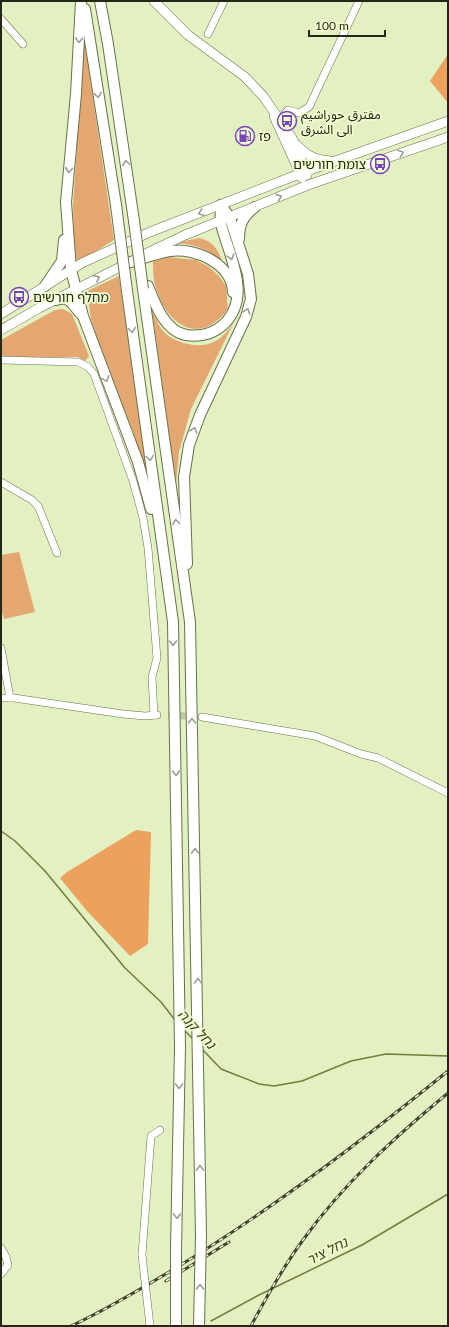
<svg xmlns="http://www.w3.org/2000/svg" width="449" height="1327" viewBox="0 0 449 1327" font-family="Lato,'Noto Sans Arabic','Noto Sans Hebrew',sans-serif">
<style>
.green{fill:#e4a771}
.forest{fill:#eca25d}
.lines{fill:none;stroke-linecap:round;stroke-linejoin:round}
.stream{stroke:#6d7f3a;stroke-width:1.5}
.minor-tunnel{stroke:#bcc8a0;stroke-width:7;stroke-dasharray:7 3.5;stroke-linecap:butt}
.minor-casing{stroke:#657248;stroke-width:8}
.major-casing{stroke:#657248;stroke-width:10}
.highway-casing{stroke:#657248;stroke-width:12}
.minor{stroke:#fff;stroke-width:7}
.major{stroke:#fff;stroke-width:9}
.highway{stroke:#fff;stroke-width:10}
.rail-casing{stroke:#3e452f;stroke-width:3}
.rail{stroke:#effecf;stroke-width:1.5;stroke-dasharray:4.5;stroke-linecap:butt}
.minor-bridge-casing{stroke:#657248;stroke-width:8;stroke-linecap:butt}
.highway-bridge-casing{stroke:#657248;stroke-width:12;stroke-linecap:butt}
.minor-bridge{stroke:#fff;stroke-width:7}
.highway-bridge{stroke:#fff;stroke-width:10}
.oneway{stroke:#9c9e96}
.labels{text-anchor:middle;stroke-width:3.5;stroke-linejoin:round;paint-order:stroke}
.poi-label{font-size:13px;fill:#222716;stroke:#effecf;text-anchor:start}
.water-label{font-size:14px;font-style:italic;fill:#39431c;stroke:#effecf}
</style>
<rect width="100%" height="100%" fill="#e2f0c2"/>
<g class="green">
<path d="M84 38 114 240 77 263 74 240 73 206Z"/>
<path d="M200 238C213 242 217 248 222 260 205 249 196 244 175 243Z"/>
<path d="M168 257 196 260 209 267 219 276 226 286 228 309C199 348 165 324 155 285 153 277 153 268 153 260Z"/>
<path d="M119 276 151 496 134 434 110 375 91 319 87 291Z"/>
<path d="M63 309 72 314 89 356 85 361 78 357H1V340L55 310Z"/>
<path d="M152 310C155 316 158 324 162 330 172 342 196 349 211 343 221 340 228 331 234 322L191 409 179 452 176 484Z"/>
<path d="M19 552 35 612 4 619 1 609V555Z"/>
</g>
<g class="forest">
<path d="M448 54V103L430 81Z"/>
<path d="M136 830 151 832 148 944 130 956 87 911 60 878 67 872Z"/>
</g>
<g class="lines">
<g class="stream">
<path d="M1 831 15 841 45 871 125 968 161 1002 175 1020"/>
<path d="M183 1029 193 1039"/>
<path d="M201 1048 221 1069 259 1084 274 1086 302 1081 351 1061 386 1054 448 1056"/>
<path d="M211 1321 257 1296 362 1245 448 1194"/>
</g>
<path class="minor-tunnel" d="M168 715 202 717"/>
<defs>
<g id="minor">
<path d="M1 19 23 44"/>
<path d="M208 34 224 1"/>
<path d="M276 123 288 110 299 113 309 107 359 1"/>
<path d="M1 360 78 362 88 367 94 374 133 481 143 518 148 548 157 658 152 677 154 715"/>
<path d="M1 482 32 500 38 506 57 553"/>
<path d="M1 648 10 698"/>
<path d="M1 698H14L123 714 145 716 157 715"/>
<path d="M202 717 315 736 361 754 378 758 448 793"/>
<path d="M1 1248 6 1257 8 1265 1 1274"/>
<path d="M142 1255 151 1136 160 1130"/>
</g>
<g id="major">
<path d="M154 1 188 35 245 77 263 96 292 138 307 175"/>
<path d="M274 116 302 178"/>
<path d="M297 145C307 156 316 160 331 161"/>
<path d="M145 254 185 235 308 185 448 137"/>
<path d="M1 314 82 263 150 232 307 171 448 121"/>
<path d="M1 330 39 308 130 262"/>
</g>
<g id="highway">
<path d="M81 1 76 94 66 202 71 270 83 316 138 462 151 509"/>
<path d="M100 1 108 44 134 221"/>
<path d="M85 9 116 205"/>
<path d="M239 239C239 224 243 216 255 207"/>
<path d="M131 262C144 258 157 253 170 251 195 247 232 264 233 292"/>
<path d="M45 286 62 261 64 240"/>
<path d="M148 286C155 304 165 331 186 335 200 337 213 334 223 325 253 297 229 256 221 224 220 218 221 211 221 205"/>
<path d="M143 289 190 622 201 1235"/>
<path d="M127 291 173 622 180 1047 176 1249"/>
<path d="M55 300 65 298 71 302 80 313"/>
<path d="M187 564 184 477 189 445 200 415 246 317 251 299 248 274 230 218 221 205"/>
</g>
</defs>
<use href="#minor" class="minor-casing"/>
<use href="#major" class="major-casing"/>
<use href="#highway" class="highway-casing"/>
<use href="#minor" class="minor"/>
<use href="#major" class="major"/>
<use href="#highway" class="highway"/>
<defs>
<g id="rail">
<path d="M166 1281 229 1242"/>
<path d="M71 1326C108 1309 144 1287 179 1266 274 1208 362 1141 448 1071"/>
<path d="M251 1326C267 1296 283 1267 303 1240 343 1184 395 1137 448 1093"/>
</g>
</defs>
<use href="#rail" class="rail-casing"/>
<use href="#rail" class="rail"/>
<defs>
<path id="minor-bridge" d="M142 1255 150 1326"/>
<g id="highway-bridge">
<path d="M116 205 127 291"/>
<path d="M134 221 143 289"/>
<path d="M176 1249V1326"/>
<path d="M199 1326 201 1235"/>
</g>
</defs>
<use href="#minor-bridge" class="minor-bridge-casing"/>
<use href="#highway-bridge" class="highway-bridge-casing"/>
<use href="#minor-bridge" class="minor-bridge"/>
<use href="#highway-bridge" class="highway-bridge"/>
</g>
<defs><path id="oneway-chevron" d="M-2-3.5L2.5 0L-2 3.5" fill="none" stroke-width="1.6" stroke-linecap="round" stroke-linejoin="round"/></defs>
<g class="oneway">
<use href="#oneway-chevron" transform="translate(79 40) rotate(93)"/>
<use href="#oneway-chevron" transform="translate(98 95) rotate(81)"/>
<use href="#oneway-chevron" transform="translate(401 153) rotate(-19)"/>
<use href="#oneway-chevron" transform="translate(126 163) rotate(-98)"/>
<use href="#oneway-chevron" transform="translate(69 170) rotate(95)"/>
<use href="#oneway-chevron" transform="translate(279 197) rotate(-22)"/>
<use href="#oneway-chevron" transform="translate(201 213) rotate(160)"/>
<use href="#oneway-chevron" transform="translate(231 257) rotate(74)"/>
<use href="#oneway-chevron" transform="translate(97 278) rotate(-28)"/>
<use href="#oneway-chevron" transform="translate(247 311) rotate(-72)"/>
<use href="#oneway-chevron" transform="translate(132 330) rotate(82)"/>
<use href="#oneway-chevron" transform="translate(106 379) rotate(69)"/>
<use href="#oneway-chevron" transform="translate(194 430) rotate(-71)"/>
<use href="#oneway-chevron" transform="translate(150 458) rotate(82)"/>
<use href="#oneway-chevron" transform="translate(176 522) rotate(-98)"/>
<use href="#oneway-chevron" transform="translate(173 643) rotate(89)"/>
<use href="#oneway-chevron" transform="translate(192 721) rotate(-91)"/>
<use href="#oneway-chevron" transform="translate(176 773) rotate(89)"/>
<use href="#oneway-chevron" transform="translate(195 851) rotate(-91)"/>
<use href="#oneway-chevron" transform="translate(198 981) rotate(-91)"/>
<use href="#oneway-chevron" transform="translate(179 1086) rotate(91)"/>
<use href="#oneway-chevron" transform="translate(200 1168) rotate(-91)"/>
<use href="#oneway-chevron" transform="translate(177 1216) rotate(91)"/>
<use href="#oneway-chevron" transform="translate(200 1287) rotate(-89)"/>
</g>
<defs>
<symbol id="bus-ring" viewBox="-11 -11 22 22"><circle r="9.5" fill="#effecf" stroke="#7a43b9" stroke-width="1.5"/><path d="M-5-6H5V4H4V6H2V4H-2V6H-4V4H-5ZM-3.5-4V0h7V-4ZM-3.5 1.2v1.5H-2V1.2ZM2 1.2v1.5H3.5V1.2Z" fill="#7a43b9"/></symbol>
<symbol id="fuel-ring" viewBox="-11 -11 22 22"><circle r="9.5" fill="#effecf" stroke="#7a43b9" stroke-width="1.5"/><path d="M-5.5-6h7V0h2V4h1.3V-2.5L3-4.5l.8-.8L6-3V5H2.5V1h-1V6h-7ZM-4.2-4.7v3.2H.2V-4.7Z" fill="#7a43b9"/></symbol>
</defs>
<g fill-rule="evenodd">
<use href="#bus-ring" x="276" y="110" width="22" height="22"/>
<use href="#fuel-ring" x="234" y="125" width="22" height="22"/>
<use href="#bus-ring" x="369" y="153" width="22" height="22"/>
<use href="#bus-ring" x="8" y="286" width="22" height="22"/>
</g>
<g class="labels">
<g class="poi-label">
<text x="301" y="119">مفترق حوراشيم<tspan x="301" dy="15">الى الشرق</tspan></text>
<text x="259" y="141">פז</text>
<text x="366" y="169" text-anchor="end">צומת חורשים</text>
<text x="33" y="302">מחלף חורשים</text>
</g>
<g class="water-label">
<text transform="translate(197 1029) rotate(47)" y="5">נחל קנה</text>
<text transform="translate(327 1251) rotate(-27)" y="5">נחל ציר</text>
</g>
</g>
<rect width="449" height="1327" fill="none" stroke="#222716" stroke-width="4"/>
<path d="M309 30v6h76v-6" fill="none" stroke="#222716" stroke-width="2"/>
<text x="315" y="30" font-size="12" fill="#222716" stroke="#effecf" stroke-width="3" paint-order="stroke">100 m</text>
</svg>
